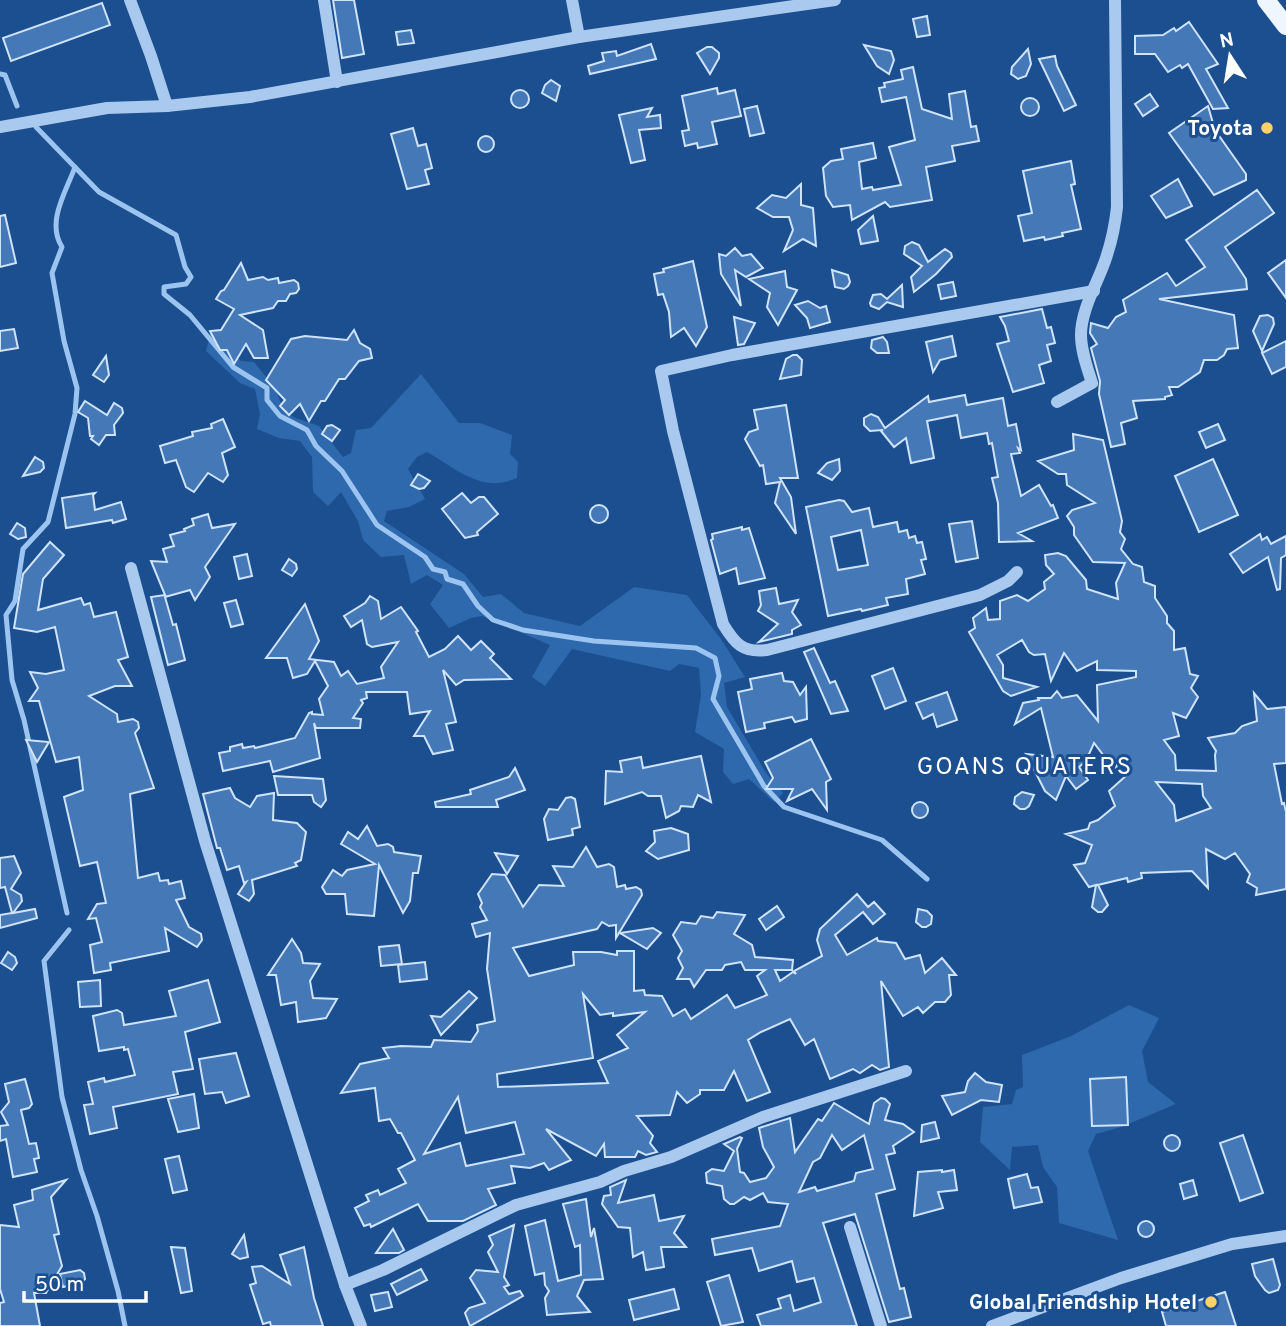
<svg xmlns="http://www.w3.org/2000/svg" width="1286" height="1326" viewBox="0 0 1286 1326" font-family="Overpass,sans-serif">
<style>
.green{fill:#2e69ad}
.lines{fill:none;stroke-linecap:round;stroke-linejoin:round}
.stream{stroke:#9cc4f0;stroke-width:5}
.building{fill:#4478b7;stroke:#cfe3fa;stroke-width:2;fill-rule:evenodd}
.minor{stroke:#a9c9ee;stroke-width:12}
.major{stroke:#f0f6ff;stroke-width:18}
.poi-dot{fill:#ffd166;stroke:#1b4f8f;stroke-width:2.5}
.labels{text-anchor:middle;stroke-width:6;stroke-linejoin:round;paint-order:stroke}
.poi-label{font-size:21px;font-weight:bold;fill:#fff;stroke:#1b4f8f;text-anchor:end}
.quarter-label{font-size:24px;letter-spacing:2px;fill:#fff;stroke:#1b4f8f}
</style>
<rect width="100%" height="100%" fill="#1b4f8f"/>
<g class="green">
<path d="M211 331 241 361 254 362 275 388 282 406 293 417 319 426 343 457 351 453 356 430 371 428 421 374 459 423H480L512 435 510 454 518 462 517 478C482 494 457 469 427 452L417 457 408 469 425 499 409 507 387 511 384 521 464 574 483 597 501 594 524 613 580 626 634 587 687 595 721 639 745 677 724 683 727 707 766 773 783 793 774 802 749 779 733 784 723 772 724 749 695 732 701 695 699 668 679 664 670 671 572 649 545 686 532 677 550 645 482 616 471 618 449 628 430 604 443 585 427 575 411 584 404 555 381 557 363 540 358 521 341 492 328 506 313 492 312 457 300 441 279 438 257 429 260 414 255 389 240 383 206 351Z"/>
<path d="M1129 1005 1159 1018 1142 1051 1148 1082 1176 1104 1121 1127 1096 1134 1088 1151 1118 1240 1059 1223 1057 1187 1043 1167 1038 1145 1012 1147 1010 1170 980 1142 983 1107 1012 1104 1016 1090 1023 1087 1022 1055 1071 1036Z"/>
</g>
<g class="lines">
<g class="stream">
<path d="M0 74 5 75 17 106"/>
<path d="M36 127 99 192 176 235 185 267 191 277 186 284 164 287V294L190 315 233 367 267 388V400L280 416 307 430 316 446 342 471 377 525 425 557 433 569 445 572 447 579 463 584 478 606 493 620 523 630 594 641 696 648 715 658 719 676 713 699 764 786 784 807 882 840 927 879"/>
<path d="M67 913 24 720 12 680 6 615 15 601 23 549 48 522 75 414 77 388 64 341 52 273 62 247C46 222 66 192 75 167"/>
<path d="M69 930 44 961 62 1097 81 1170 97 1216 118 1291 125 1326"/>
</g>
</g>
<g class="building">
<path d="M333 0H354L364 54 342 58Z"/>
<path d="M102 3 110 25 11 61 3 38Z"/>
<path d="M927 16 930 35 917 37 913 19Z"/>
<path d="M1189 22 1218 64 1206 69 1228 108 1213 109 1188 64 1182 68 1180 65 1168 72 1155 54H1135V36L1163 35 1174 28 1176 31Z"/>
<path d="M411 30 414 43 398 45 396 32Z"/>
<path d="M651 44 656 59 590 74 588 66 604 61 602 53 616 51 617 56Z"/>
<path d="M864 45 891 51 894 60 889 74 877 66Z"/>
<path d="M707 47H712L719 53V58L710 74 697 53Z"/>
<path d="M1028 49 1031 64 1026 76 1018 79 1011 74 1012 67Z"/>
<path d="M1055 56 1057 66 1076 105 1064 111 1039 59Z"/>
<path d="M913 67 922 109 952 119 949 94 965 91 971 127 976 126 979 141 952 146 955 161 926 167 932 200 890 207 885 202 852 220 850 205 833 207 826 196 823 168 831 161 843 159 841 149 873 143 876 158 859 162 862 189 872 187 873 190 901 185 889 147 915 140 906 97 882 102 879 88 885 87 884 83 903 79 901 70Z"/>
<path d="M551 80 560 86 556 101 542 93 545 85Z"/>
<path d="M717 88 718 94 735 90 741 116 712 122 717 144 698 148 697 143 685 146 682 131 689 130 682 96Z"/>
<circle cx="520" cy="99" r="9"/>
<path d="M1150 94 1158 106 1143 116 1135 104Z"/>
<circle cx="1030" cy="107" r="9"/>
<path d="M757 106 764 133 750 136 744 109Z"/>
<path d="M1208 106 1215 130 1246 174V180L1214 195 1169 133Z"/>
<path d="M652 108 647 117 660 115 661 128 639 130 645 160 631 163 619 115Z"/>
<path d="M413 128 418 146 426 144 432 168 425 170 429 184 407 189 391 134Z"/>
<circle cx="486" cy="144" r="8"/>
<path d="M1071 161 1075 184 1071 185 1081 229 1062 233 1063 236 1045 240 1044 237 1024 241 1018 216 1032 213 1023 171Z"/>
<path d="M1178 179 1192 206 1166 218 1151 196Z"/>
<path d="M801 184V205L813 208 816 246 803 239 784 251 793 230 789 217H773L757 208 772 195 786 198Z"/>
<path d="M1257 190 1274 213 1225 247 1246 279 1247 289 1159 299 1234 315 1238 348 1227 349 1224 355 1217 360H1204L1200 372 1178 387H1169L1172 395 1165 397V399L1133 401 1137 418 1121 423 1125 444 1111 447 1099 394 1100 381 1091 348 1097 344 1090 333 1091 323 1108 328 1116 317 1126 312 1123 300 1167 273 1176 286 1205 267 1186 240Z"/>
<path d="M5 215 16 263 0 267V216Z"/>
<path d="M873 216 878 241 861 244 858 230Z"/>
<path d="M912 242 919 245 928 262 945 249 951 253 952 257 936 274 914 292 911 277 922 266 904 254 905 246Z"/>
<path d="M735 248 742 256 751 254 763 268 746 277 735 270 741 306 721 274 719 254 726 256Z"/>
<path d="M1286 260V298L1268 273Z"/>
<path d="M693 261 707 327 696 346 684 328 671 337 669 312 663 294 658 295 654 274 664 272 663 269Z"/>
<path d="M241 263 248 280 263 277 268 280 278 278 279 283 294 280 298 283 299 289 296 293 290 294 286 301H278L273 308 240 315 263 330 268 358H254L246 344 234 364 227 350H220L210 331 221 330 234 309 216 299 221 291 224 290Z"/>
<path d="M832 270 848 275 850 282 848 286 844 289 835 287Z"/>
<path d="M785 271 787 287 797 290 778 325 767 307 770 293 749 279Z"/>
<path d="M953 282 956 296 941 299 938 285Z"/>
<path d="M902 285 903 307 887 302 879 309 871 306 870 303 873 295 881 294 887 299Z"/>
<path d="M808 301 820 308 826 306 830 322 810 328 807 318 795 305Z"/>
<path d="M1042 309 1047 328 1051 327 1055 343 1047 345 1051 361 1039 365 1044 383 1013 392 997 344 1009 341 1005 326 1000 317Z"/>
<path d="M1268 315 1273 318 1274 324 1262 351 1253 331 1260 316Z"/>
<path d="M734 317 755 323 744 344 738 345Z"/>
<path d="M14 329 18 348 0 351V331Z"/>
<path d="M354 330 360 343 370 349 372 358 359 361 345 379H339L325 401H321L309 421 300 404 289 415 280 406 285 400 266 380 291 339 305 336 347 340Z"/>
<path d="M952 336 956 356 940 360 933 372 926 342Z"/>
<path d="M883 337 887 342 889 353H877L871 348 872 340Z"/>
<path d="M1286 341V367L1272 374 1262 353Z"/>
<path d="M793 355H797L802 360 801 375 780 379 786 359Z"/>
<path d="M106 356 109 375 104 382 93 375Z"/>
<path d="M965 395 967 405 1003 398 1008 426 1016 424 1021 450 1018 448 1020 453 1011 454 1021 496 1039 485 1051 506 1053 505 1058 518 1018 533 1032 541 999 542 998 503 992 478 998 477 992 443 989 444 987 433 961 438 957 415 927 421 934 458 911 463 906 438 894 447 881 431 883 430 870 431 864 425V418L871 414 878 417 885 428 928 396 929 402Z"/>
<path d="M85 401 107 415 114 403 122 408 123 413 114 425 115 435H106L99 445 91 439 93 436H90L88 418 78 412Z"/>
<path d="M786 405 798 478H780L791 497 796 534 775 503 780 482 766 484 763 465 760 466 745 439 749 432 758 429 754 410Z"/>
<path d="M223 419 235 447 222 453 228 475 223 482 208 473 194 492 186 487 176 460 165 463 160 446 193 436 192 432 212 428 211 424Z"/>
<path d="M1218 424 1225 440 1206 448 1199 432Z"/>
<path d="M332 425 340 430 332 441 322 434 327 426Z"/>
<path d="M1073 434 1103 440 1122 521 1120 532 1125 539 1121 549 1133 564 1142 567 1144 582 1155 586V598L1167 616V623L1174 631V650L1185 648 1190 674 1198 676 1191 688 1198 697 1186 718 1173 713 1179 736 1164 740 1175 755 1176 770 1216 771 1215 755 1216 751 1208 738 1235 733 1242 726 1257 721 1254 693 1267 709 1286 707V763L1274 764 1282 804 1284 803 1286 812V889L1256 895 1257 888 1247 882 1250 874 1235 853 1225 859 1206 849 1208 888 1192 871 1141 873 1142 878 1128 882 1127 878 1098 885 1108 905 1102 912H1098L1092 907 1096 885 1089 887 1074 865 1085 863 1092 845 1066 834 1088 829 1090 823 1098 820 1115 806 1109 791 1128 774 1116 768 1119 757 1110 764 1094 743 1086 761 1079 767 1088 780 1076 789 1066 776 1056 800 1045 791 1026 754 1053 757 1041 708 1015 724 1023 703 1039 700 1038 698H1051L1057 691 1062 698 1077 695 1098 721 1097 685 1136 677V671L1097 670V661L1077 671 1064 653 1051 681 1045 654 1034 655 1029 652 1022 640 997 655 1003 665V678L1037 687 1011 696 1003 691 969 632 975 628 973 618 986 608 988 620 1000 619V601L1017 595 1028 601 1045 589 1044 582 1054 574 1046 565 1045 555 1058 553 1066 556 1086 580 1087 589 1118 599 1116 583 1125 563 1093 562 1074 535V527L1067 516 1072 510 1095 503 1067 485 1066 474H1058L1038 461 1074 450ZM1156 782 1202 784 1203 796 1211 808 1176 821 1174 805Z"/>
<path d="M35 457 43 462 44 468 40 472 23 476Z"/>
<path d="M839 459 840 471 832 480 818 473 827 463Z"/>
<path d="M1213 459 1238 515 1199 532 1175 476Z"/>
<path d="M418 474 430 481 424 488 419 489 411 485Z"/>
<path d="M95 493 93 495 95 510 121 502 126 519 113 523 112 520 66 528 62 498Z"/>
<path d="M462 493 471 503 479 497H484L498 514 477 532 478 535 465 538 442 509Z"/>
<path d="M839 500 844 501 852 512 869 508 873 527 897 522 899 532 907 530 909 538 915 536 917 543 922 542 926 559 921 560 925 574 906 579 908 594 886 598 888 605 862 611 861 609 828 616 806 507ZM861 530 868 565 838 570 831 537Z"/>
<circle cx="599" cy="514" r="9"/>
<path d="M208 514 212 528 235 524 205 567 210 577 195 600 190 590 165 597 173 625 176 624 185 660 168 665 151 597 165 595 151 561 167 562 163 549 174 546 170 535 185 531 184 529 194 525 192 519Z"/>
<path d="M972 521 978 558 956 562 949 524Z"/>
<path d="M17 523 25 528 26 537 18 539 10 534Z"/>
<path d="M742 527V530L749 528 765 578 739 584 736 568 720 574 711 540 713 539 712 534Z"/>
<path d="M1260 534 1262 540 1267 537 1271 544 1286 536V555L1281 558 1280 589 1277 590 1268 557 1243 573 1230 554Z"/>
<path d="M50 542 64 555 43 579 38 610 81 598 84 605 90 603 94 617 116 612 128 657 118 660 132 686H115L89 696 117 714 118 722 133 719 138 722 139 728 135 733 154 788 130 794 138 878 158 873 160 881 168 880 169 884 181 881 185 898 176 900 189 927 201 934 202 940 197 947 165 928 169 951 110 963 111 970 94 973 90 945 102 942 96 918 88 919 97 904 106 903 97 862 80 866 64 797 83 790 79 757 56 762 39 701H29L38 688 30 672 46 674 64 670 55 627 37 632 14 628 23 574Z"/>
<path d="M247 554 252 576 239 579 234 557Z"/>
<path d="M289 559 296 564 297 569 292 576 282 570Z"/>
<path d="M776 588 779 604 798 600 792 612 801 625 792 630V634L759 642 778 624 758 611 761 605 759 591Z"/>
<path d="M370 596 378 601 381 619 401 607 418 631 416 632 429 657 445 649 458 636 471 650 481 641 494 654 490 658 511 679 464 680 456 685 443 670 456 722 446 724 453 750 433 754 424 736H414L430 711 410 714 407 692H366L367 698 361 700 363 703 353 718 361 719 360 728H316L314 723 320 758 273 772 270 761 223 771 219 753 230 751V747L242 744 243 748 254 746 255 748 295 738 309 713 312 712V714L323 715 319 699 328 686 315 661 307 674 293 678 287 658H266L305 604 319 641 309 659 334 662 341 676 348 671 357 684 384 678 381 667 398 642 372 647 367 644 362 620 351 627 344 616 365 603Z"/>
<path d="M236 600 243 624 231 627 224 603Z"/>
<path d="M814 648 830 683 835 681 848 711 831 714 804 652Z"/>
<path d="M893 668 906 701 885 709 872 676Z"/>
<path d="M782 673 784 681 793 682 800 695 806 687 807 719 795 722 792 717 764 723 765 728 746 732 738 692 752 689 750 679Z"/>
<path d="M947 692 957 720 937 727 933 714 923 719 916 703Z"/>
<path d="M811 739 831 779 826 782 827 810 812 789 787 801 793 789H766L773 778 765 762Z"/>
<path d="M26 740 49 742 37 762Z"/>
<path d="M701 756 711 802 698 795 693 807 681 806 679 811 666 818 661 796H648L642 792 605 804 606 771 622 772 620 761 641 757 643 768Z"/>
<path d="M515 768 525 790 496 800 498 807H436L435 802 471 794 470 790 509 777Z"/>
<path d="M274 776 323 779 326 800 321 807 314 802 312 795H278Z"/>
<path d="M230 788 235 798 250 807 257 796 274 793 273 820 297 823 306 832 301 860 295 863 297 866 252 880 254 894 249 901 238 894 246 882 244 883 239 866 227 870 220 848H217L203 794Z"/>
<path d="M1022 792 1034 795 1029 806 1025 809H1020L1014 804 1015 797Z"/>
<path d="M571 797 575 799 580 827 572 829 573 835 548 840 544 819 549 809 558 810 566 798Z"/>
<circle cx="920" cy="810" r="8"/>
<path d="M367 826 377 846 388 844 393 847 394 852 421 856 418 873H413L410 901 403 913 379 865 374 916 347 914 345 894H326L322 887 333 870 342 876 347 870 375 864 341 844 348 832 358 839Z"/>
<path d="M671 828 688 834 689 850 658 859 646 851 655 842 654 831Z"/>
<path d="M586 847 597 867 609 864 614 867 617 887 625 885 626 889 636 887 641 890 642 895 616 938V925L609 926 602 922 597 929 513 948 529 976 574 965 573 952H601L617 955V951H634V991L644 990 645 995 662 996 673 1016 685 1009 691 1019 727 995 735 1008 767 995 757 976 765 970H745L741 962 725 965 722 970H706L694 987 690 979H677L683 968 678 958 682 951 673 935 681 922 696 924 701 916 713 918 717 912 745 915 734 934 752 945 755 957 793 960 792 970H775L780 981 793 972 796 974 794 971 822 956 817 940 820 929 857 894 868 907 874 902 885 914 873 924 863 912 835 935 847 955 877 938 878 941 896 943 905 959 920 955 925 973 942 958 956 975H949L951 995 945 1002H935L923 1013 918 1007 903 1016 881 981 889 1067 880 1070 872 1065 860 1073 853 1069 830 1079 814 1039 805 1045 790 1019 761 1032 748 1040 770 1092 747 1101 734 1071 724 1090H700V1094L687 1103 677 1092 670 1115 637 1116 653 1136 650 1143 657 1152 646 1155 638 1151 635 1157H605L604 1144 596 1156 546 1129 571 1160 549 1170 544 1163 530 1168 511 1166 515 1183 488 1189 496 1205 463 1221H428L418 1204 371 1227 370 1224 364 1226 355 1208 369 1201 366 1195 378 1190 380 1195 406 1183 398 1169 415 1160 401 1133H398L390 1119 379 1121 375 1088 341 1093 360 1064 389 1058 383 1048 401 1046 431 1047 434 1040 471 1042 478 1031 477 1025 495 1021 487 969 490 933 476 937 472 924 487 920 480 907 482 903 478 894 492 874 505 875 523 907 539 885 564 886 553 866 573 867ZM583 994 600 1015 613 1013V1016L645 1012 617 1035 628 1048 598 1061 608 1083 498 1087 497 1074 593 1058ZM458 1097 466 1133 515 1122 524 1154 466 1166 460 1143 424 1154Z"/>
<path d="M495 853 518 856 507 874Z"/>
<path d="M14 856 21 873 11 889 21 895 22 901 13 913 35 909 37 918 0 928V915L12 913 5 887 0 888V858Z"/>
<path d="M777 906 784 917 766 930 759 919Z"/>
<path d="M918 909 927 911 932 916 931 924 926 927H922L916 922Z"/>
<path d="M653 928 661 933 647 949 620 933Z"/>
<path d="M292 939 301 953 303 963 320 964 310 981 313 998 337 999 326 1018 298 1022 296 1002 281 1005 276 975H268Z"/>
<path d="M399 945 402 964 381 966 379 947Z"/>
<path d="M8 952 15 957 17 963 12 970 1 963Z"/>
<path d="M425 962 427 979 400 982 398 965Z"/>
<path d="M100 980 101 1006 80 1007 78 982Z"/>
<path d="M208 980 220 1022 185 1032 193 1069 173 1072 178 1094 113 1107 117 1128 90 1134 84 1105 93 1104 88 1082 104 1078 105 1082 135 1075 128 1049 124 1050V1047L99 1051 93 1016 117 1010 122 1013 124 1025 176 1016 169 991Z"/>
<path d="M469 991 477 998 441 1035 431 1016 441 1017Z"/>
<path d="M236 1053 249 1096 226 1103 222 1092 205 1094 199 1059Z"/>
<path d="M975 1073 986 1082 1002 1085 999 1102 981 1100 952 1115 942 1096 965 1092 968 1081Z"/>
<path d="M1126 1077 1128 1125 1092 1126 1090 1079Z"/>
<path d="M25 1079 32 1104 29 1108 21 1110 29 1144 36 1143 39 1158 34 1159 37 1172 13 1177 6 1139 0 1141V1126L8 1125 1 1112 9 1102 5 1084Z"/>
<path d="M194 1094 199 1128 178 1132 168 1099Z"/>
<path d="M881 1098 885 1099 890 1104 885 1120 903 1124 914 1132 893 1146 895 1153 886 1155 895 1189 876 1194 900 1289 904 1288 911 1317 889 1322 855 1214 823 1223 857 1326H761L757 1315 781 1308 778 1299 790 1295 794 1311 821 1302 814 1278 797 1282 792 1261 759 1271 752 1248 715 1255 712 1239 780 1226 788 1204 768 1202 763 1193 750 1200 744 1197 734 1204H730L724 1199 722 1186 707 1183 706 1173 712 1169 724 1171 734 1151 724 1144 740 1137 742 1138 737 1149 740 1172 744 1173 750 1182 766 1178 774 1167 763 1147 759 1128 790 1118 795 1152 818 1119 822 1121 834 1103 869 1124 874 1103ZM832 1135 842 1150 864 1135 873 1169 856 1173 854 1181 817 1191 815 1187 799 1192 813 1162 820 1158Z"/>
<path d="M935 1122 939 1138 921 1142 922 1125Z"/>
<circle cx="1172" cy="1143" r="8"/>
<path d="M1243 1135 1263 1193 1240 1201 1220 1143Z"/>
<path d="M179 1156 187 1190 173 1193 165 1159Z"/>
<path d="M942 1170V1172L954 1170 957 1190 938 1192 943 1208 914 1216 918 1172Z"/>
<path d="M1027 1174 1031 1188 1038 1187 1042 1202 1014 1208 1008 1179Z"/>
<path d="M66 1180 51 1197 59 1234 54 1235 62 1266 46 1293H34L40 1326H0V1303L4 1302 0 1289V1225L19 1227 14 1205 33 1200 32 1190Z"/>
<path d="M626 1180 618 1203 654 1195 659 1221 684 1216 674 1233 686 1247H661L664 1267 646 1270 643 1252 633 1257 630 1228 618 1227 602 1204 604 1196 611 1195 610 1187Z"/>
<path d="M1193 1180 1197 1195 1184 1199 1180 1184Z"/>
<path d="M586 1199 591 1237 594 1228 603 1279 584 1280 577 1296 590 1312 547 1315 545 1298 549 1291 545 1285 544 1273 535 1275 525 1226 545 1220 558 1281 581 1275 580 1245 575 1247 563 1204Z"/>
<circle cx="1146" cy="1229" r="8"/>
<path d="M514 1225 504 1277 509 1285 504 1287 509 1294 520 1291 523 1296 470 1326 465 1313 469 1308 485 1303 470 1278 476 1270 498 1272 488 1252 493 1245 489 1236Z"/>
<path d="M393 1229 404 1250 399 1253H376Z"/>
<path d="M244 1235 248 1257 240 1259 232 1254Z"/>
<path d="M171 1247 185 1248 192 1291 181 1293Z"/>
<path d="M304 1247 314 1298 323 1326H271L270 1322 263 1324 250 1285 256 1283 252 1267 262 1266 290 1284 280 1255Z"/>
<path d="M1273 1259 1280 1285 1278 1290 1269 1293 1265 1290 1255 1276 1252 1264Z"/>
<path d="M421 1269 427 1280 397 1295 391 1284Z"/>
<path d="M80 1270 84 1273 85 1279 82 1283 63 1287 60 1274Z"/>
<path d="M729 1275 743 1322 721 1326 707 1282Z"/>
<path d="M674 1289 679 1309 634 1320 629 1300Z"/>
<path d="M388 1292 392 1307 375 1311 371 1295Z"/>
<path d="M1225 1292 1236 1326H1166L1162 1312Z"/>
</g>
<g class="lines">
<g class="minor">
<path d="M130 0 151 56 167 106"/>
<path d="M324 0 337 82"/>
<path d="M572 0 579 37"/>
<path d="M0 127 107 108 167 106 250 97 579 37 835 0"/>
<path d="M1057 402 1092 383C1087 367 1081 351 1081 335 1081 310 1097 284 1105 261 1111 244 1115 226 1117 207L1115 0"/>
<path d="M131 568 205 841 345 1285 361 1326"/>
<path d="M1017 572 1008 581 980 595 767 650C743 653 735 644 723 624L673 431 661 371 732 355 1094 291"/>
<path d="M850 1227 881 1326"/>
<path d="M345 1285 383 1270 516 1205 600 1182 624 1171 671 1157 763 1117 906 1071"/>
<path d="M992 1326 1121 1278 1232 1244 1286 1236"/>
</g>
<path class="major" d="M1266 0 1286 26"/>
</g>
<g class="poi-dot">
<circle cx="1267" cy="128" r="7"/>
<circle cx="1211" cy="1302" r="7"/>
</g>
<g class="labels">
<g class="poi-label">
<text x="1253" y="135">Toyota</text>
<text x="1197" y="1309">Global Friendship Hotel</text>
</g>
<g class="quarter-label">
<text x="1025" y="774">GOANS QUATERS</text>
</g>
</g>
<g transform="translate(1230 56) rotate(348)" stroke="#1b4f8f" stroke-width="5" paint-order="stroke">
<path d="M0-5L12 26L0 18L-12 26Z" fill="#ffffff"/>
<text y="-10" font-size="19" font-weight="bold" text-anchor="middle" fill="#ffffff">N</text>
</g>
<path d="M24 1291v10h122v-10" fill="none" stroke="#ffffff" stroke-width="3.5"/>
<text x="35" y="1291" font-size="21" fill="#ffffff" stroke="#1b4f8f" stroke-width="5" paint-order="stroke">50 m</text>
</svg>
